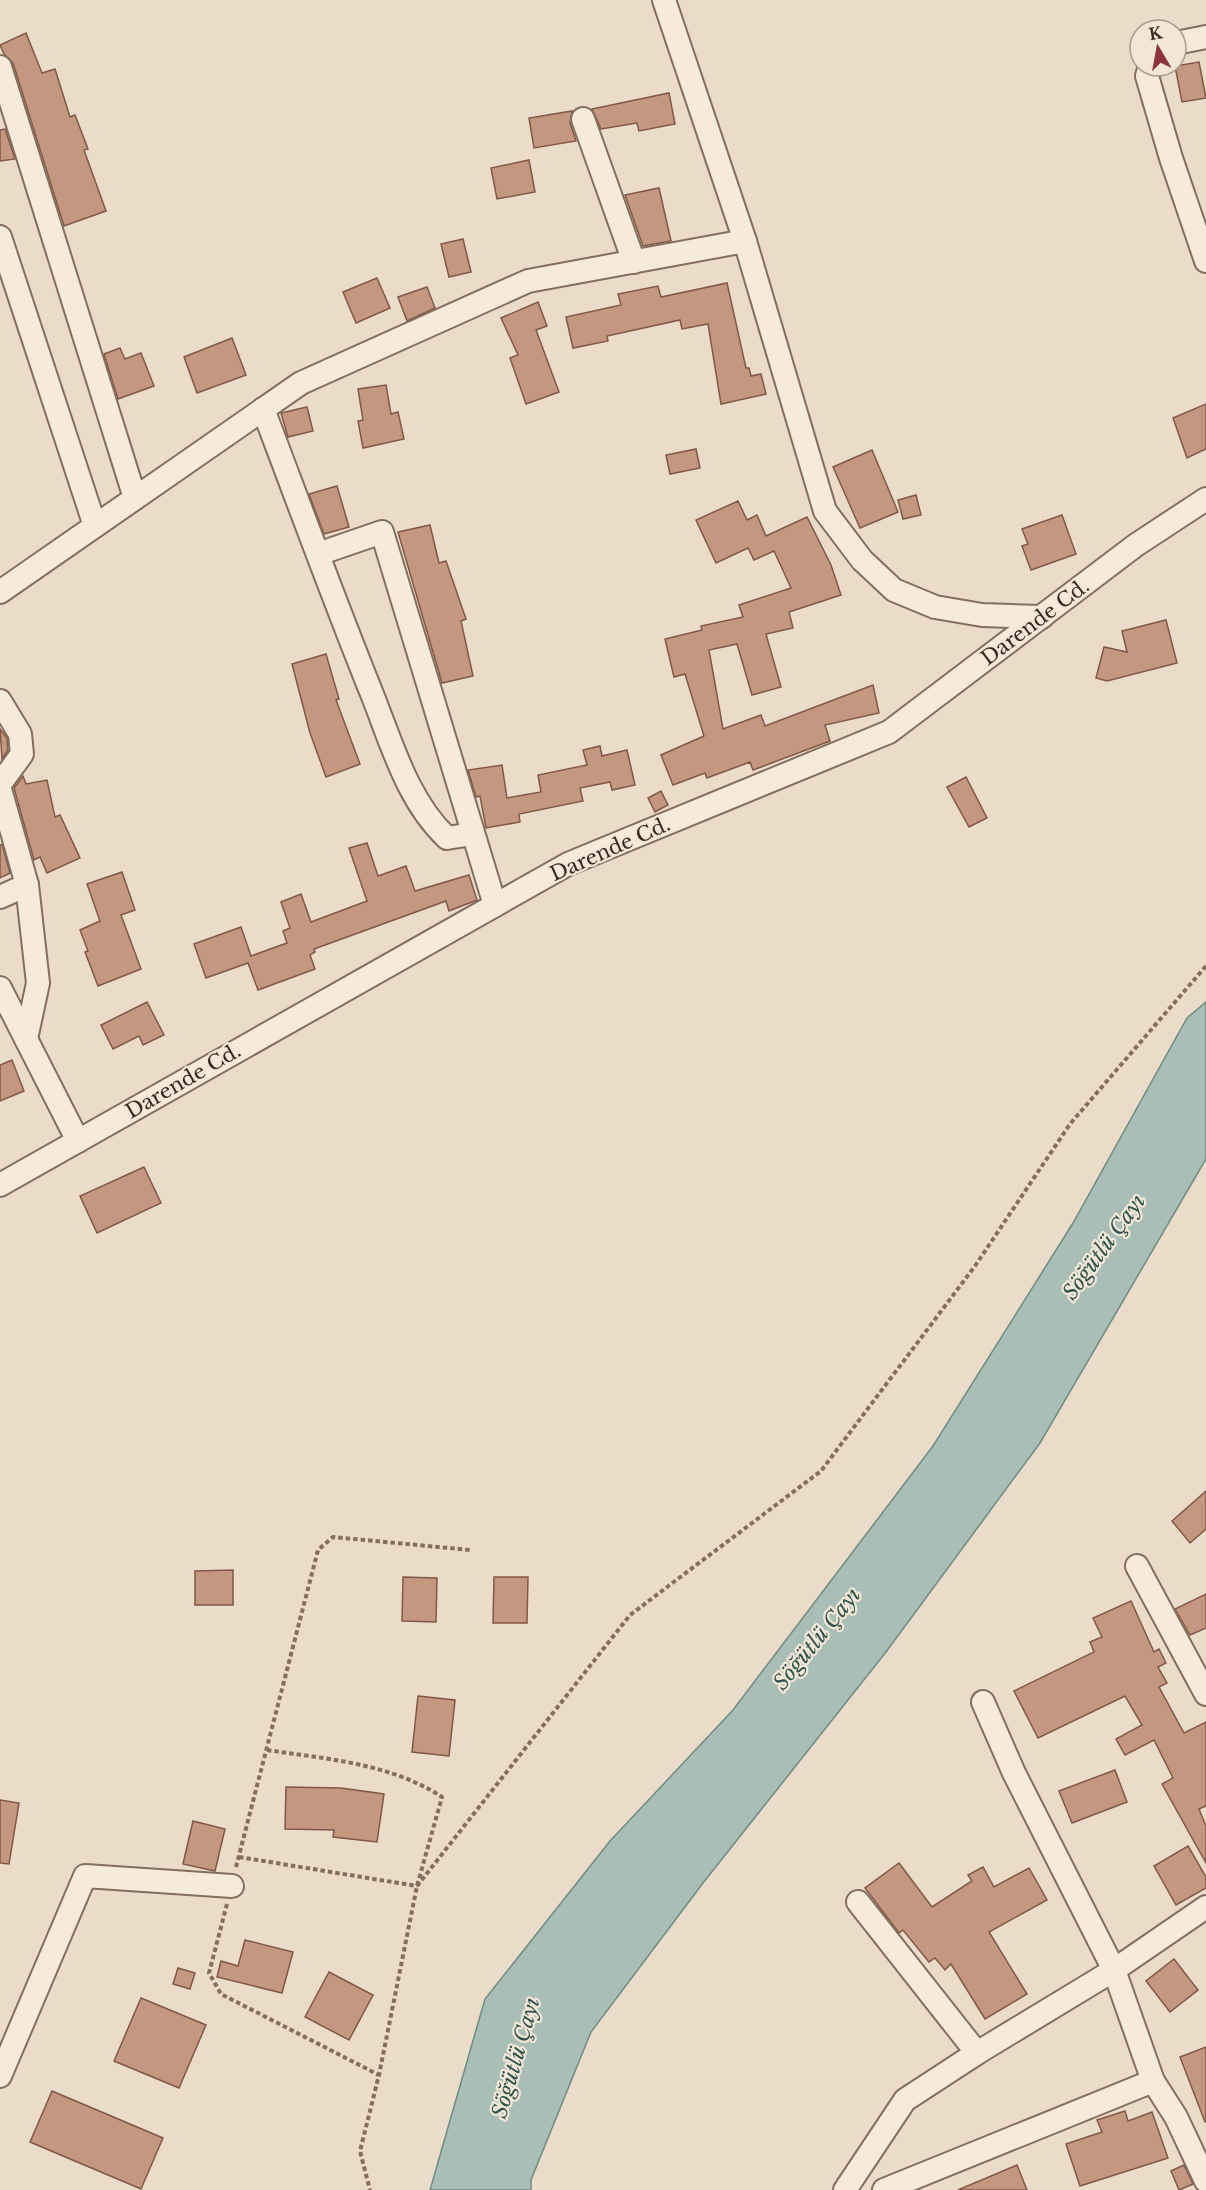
<svg xmlns="http://www.w3.org/2000/svg" width="1206" height="2190" viewBox="0 0 1206 2190" font-family="'Libre Baskerville',serif">
<style>
.water{fill:#a8beb6;stroke:#708c82;stroke-width:1.5}
.building{fill:#c49781;stroke:#815847;stroke-width:1.5}
.lines{fill:none;stroke-linecap:round;stroke-linejoin:round}
.minor-casing{stroke:#846f5e;stroke-width:26}
.path{stroke:#846f5e;stroke-width:4;stroke-dasharray:4.5 3;stroke-linecap:butt}
.minor{stroke:#f6ebda;stroke-width:22}
.labels{text-anchor:middle;stroke-width:4.5;stroke-linejoin:round;paint-order:stroke}
.street-label{font-size:20px;fill:#362921;stroke:#f2e7d6}
.water-label{font-size:21px;font-style:italic;fill:#31544f;stroke:#f2e7d6}
</style>
<rect width="100%" height="100%" fill="#eadcc8"/>
<path class="water" d="M1206 1002V1159L1040 1443 886 1652 703 1883 591 2032 531 2180V2190H430L485 1999 610 1841 733 1710 933 1446 1073 1223 1187 1018Z"/>
<g class="building">
<path d="M26 33 42 73 55 69 70 117 75 115 88 149 84 150 106 211 64 226 13 63 4 54 0 45Z"/>
<path d="M1199 62 1206 98 1182 102 1175 66Z"/>
<path d="M669 93 675 124 639 131 637 123 601 129 592 109Z"/>
<path d="M572 111 570 123 576 141 534 148 529 118Z"/>
<path d="M5 129 15 159 0 161V130Z"/>
<path d="M529 160 535 192 497 199 491 168Z"/>
<path d="M659 188 671 241 643 246 625 195Z"/>
<path d="M463 239 471 272 449 277 441 244Z"/>
<path d="M377 278 390 308 356 323 343 292Z"/>
<path d="M727 283 746 368H749L751 376 761 374 766 394 721 404 708 324 682 329 680 320 607 336 608 341 573 348 566 317 621 305 618 294 658 286 661 297Z"/>
<path d="M427 287 435 308 407 321 398 297Z"/>
<path d="M538 302 547 326 536 330 559 392 526 404 510 358 518 355 501 318Z"/>
<path d="M232 338 246 375 197 393 184 357Z"/>
<path d="M120 348 125 359 141 353 154 386 118 399 104 354Z"/>
<path d="M386 385 391 414 398 412 404 439 363 448 358 421 363 420 358 389Z"/>
<path d="M1206 404V449L1187 458 1173 418Z"/>
<path d="M307 407 313 431 288 437 281 413Z"/>
<path d="M696 449 700 468 670 474 666 455Z"/>
<path d="M872 450 898 512 860 528 833 467Z"/>
<path d="M337 486 349 527 324 534 309 494Z"/>
<path d="M916 495 921 515 903 519 898 500Z"/>
<path d="M738 501 747 520 757 515 766 536 807 517 831 565 841 595 789 612 793 628 766 634 781 687 752 695 737 644 709 650 723 729 761 715 765 726 873 685 879 713 825 725 830 741 753 770 750 762 707 778 705 773 673 785 661 755 704 736 685 674 674 677 665 639 702 630 701 626 743 617 739 605 791 588 774 551 754 560 748 548 716 563 696 520Z"/>
<path d="M1062 515 1076 554 1031 570 1022 546 1028 544 1022 529Z"/>
<path d="M430 525 439 563 446 561 466 619 461 621 473 676 442 683 398 532Z"/>
<path d="M1166 620 1177 663 1107 681 1096 678 1104 647 1127 652 1122 631Z"/>
<path d="M326 654 339 699 336 700 360 764 326 777 310 733 292 664Z"/>
<path d="M0 729 7 738 8 750 2 759Z"/>
<path d="M600 746 602 756 627 750 635 785 612 790 610 782 580 788 583 801 519 814 520 822 486 828 480 796 476 797 468 770 502 765 507 798 541 792 538 775 587 765 583 750Z"/>
<path d="M23 776 26 784 47 780 55 817 60 815 80 858 47 873 40 857 34 860 14 788Z"/>
<path d="M966 777 987 818 969 827 947 787Z"/>
<path d="M661 791 668 805 655 812 648 798Z"/>
<path d="M367 843 378 876 406 866 415 891 469 875 477 900 449 911 446 901 314 949 315 952 310 955 315 969 258 990 248 963 206 978 194 944 241 927 251 956 287 943 283 931 290 928 281 902 301 894 311 922 367 901 349 848Z"/>
<path d="M2 844 10 873 0 878V845Z"/>
<path d="M122 872 135 910 121 915 141 969 98 986 85 952 88 951 80 930 100 921 87 884Z"/>
<path d="M147 1002 164 1035 143 1045 139 1036 113 1049 101 1025Z"/>
<path d="M12 1060 24 1091 0 1101V1065Z"/>
<path d="M144 1167 161 1203 97 1233 80 1196Z"/>
<path d="M1206 1491V1529L1190 1543 1172 1521Z"/>
<path d="M233 1570V1605H195V1571Z"/>
<path d="M403 1577 437 1578 436 1622 402 1621Z"/>
<path d="M494 1577H528L527 1623H493Z"/>
<path d="M1206 1594V1628L1190 1635 1175 1609Z"/>
<path d="M1131 1601 1154 1652 1159 1649 1166 1663 1158 1667 1167 1683 1159 1687 1184 1733 1206 1722V1806L1199 1809 1206 1826V1863L1162 1784 1173 1778 1154 1740 1125 1755 1116 1739 1142 1725 1125 1696 1038 1738 1014 1691 1094 1652 1090 1642 1102 1637 1093 1618Z"/>
<path d="M418 1696 455 1700 449 1756 412 1752Z"/>
<path d="M1115 1770 1127 1802 1072 1823 1059 1791Z"/>
<path d="M286 1787 341 1788 384 1794 377 1842 333 1837 334 1830 285 1829Z"/>
<path d="M0 1800 19 1803 9 1864 0 1863Z"/>
<path d="M193 1821 225 1829 215 1871 183 1864Z"/>
<path d="M1188 1846 1206 1877V1888L1176 1905 1154 1866Z"/>
<path d="M899 1863 932 1907 972 1881 968 1875 983 1867 994 1887 1029 1868 1047 1900 989 1932 1027 1994 985 2019 951 1964 945 1970 935 1958 929 1962 903 1930 899 1933 865 1888Z"/>
<path d="M245 1940 293 1952 282 1993 217 1977 221 1961 238 1966Z"/>
<path d="M1174 1959 1198 1990 1170 2012 1146 1981Z"/>
<path d="M178 1968 195 1973 190 1989 173 1984Z"/>
<path d="M329 1972 373 1995 349 2040 305 2017Z"/>
<path d="M141 1998 206 2025 179 2088 114 2061Z"/>
<path d="M1206 2047V2122H1205L1180 2057Z"/>
<path d="M52 2091 163 2138 141 2189 30 2142Z"/>
<path d="M1125 2111 1128 2121 1152 2112 1168 2158 1080 2186 1066 2144 1102 2132 1097 2120Z"/>
<path d="M1017 2165 1027 2190H958Z"/>
<path d="M1184 2165 1193 2184 1179 2190 1171 2171Z"/>
</g>
<g class="lines">
<defs>
<g id="minor">
<path d="M664 0 745 241 825 511 862 560 894 590 935 607 982 615 1042 617"/>
<path d="M1176 43 1206 37"/>
<path d="M1150 66 1147 76 1171 158 1206 261"/>
<path d="M0 67 135 498"/>
<path d="M583 119 634 262"/>
<path d="M0 237 95 526"/>
<path d="M263 409C299 504 334 600 372 694 392 744 407 800 447 838L472 834"/>
<path d="M318 554 382 532 495 905"/>
<path d="M0 592 301 383 528 281 745 241"/>
<path d="M0 701 20 734 22 754 0 784"/>
<path d="M0 789 27 885 0 897"/>
<path d="M0 988 78 1141"/>
<path d="M26 1039 38 983 27 885"/>
<path d="M0 1185 568 864 889 732 1136 545 1206 499"/>
<path d="M1137 1566 1206 1694"/>
<path d="M983 1702 1014 1773 1114 1970 1153 2081 1176 2117 1206 2181"/>
<path d="M858 1902 977 2053"/>
<path d="M0 2076 85 1876 232 1886"/>
<path d="M845 2190 905 2100 977 2053 1114 1970 1206 1907"/>
<path d="M884 2190 1153 2081"/>
</g>
</defs>
<use href="#minor" class="minor-casing"/>
<g class="path">
<path d="M267 1750C326 1759 390 1763 442 1797L417 1886 379 2075"/>
<path d="M239 1857 417 1886"/>
<path d="M236 1867 318 1550 333 1537 470 1550"/>
<path d="M417 1886 630 1615 821 1471 975 1266 1070 1124 1206 966"/>
<path d="M227 1904 209 1973 221 1994 379 2075 360 2151 370 2190"/>
</g>
<use href="#minor" class="minor"/>
</g>
<g class="labels">
<g class="street-label">
<text transform="translate(1035 622) rotate(-37)" y="7">Darende Cd.</text>
<text transform="translate(610 849) rotate(-24)" y="7">Darende Cd.</text>
<text transform="translate(183 1081) rotate(-30)" y="7">Darende Cd.</text>
</g>
<g class="water-label">
<text transform="translate(1104 1247) rotate(-54)" y="7">Söğütlü Çayı</text>
<text transform="translate(817 1639) rotate(-51)" y="7">Söğütlü Çayı</text>
<text transform="translate(516 2058) rotate(-74)" y="7">Söğütlü Çayı</text>
</g>
</g>
<g transform="translate(1158 48) rotate(350)"><circle r="28" fill="#f2e7d6" stroke="#a79b8e" stroke-width="1.5"/>
<path d="M0-4.5L10 22L0 15L-10 22Z" fill="#8d343e"/>
<text y="-9" font-size="16" font-weight="bold" text-anchor="middle" fill="#362921">K</text>
</g>
</svg>
